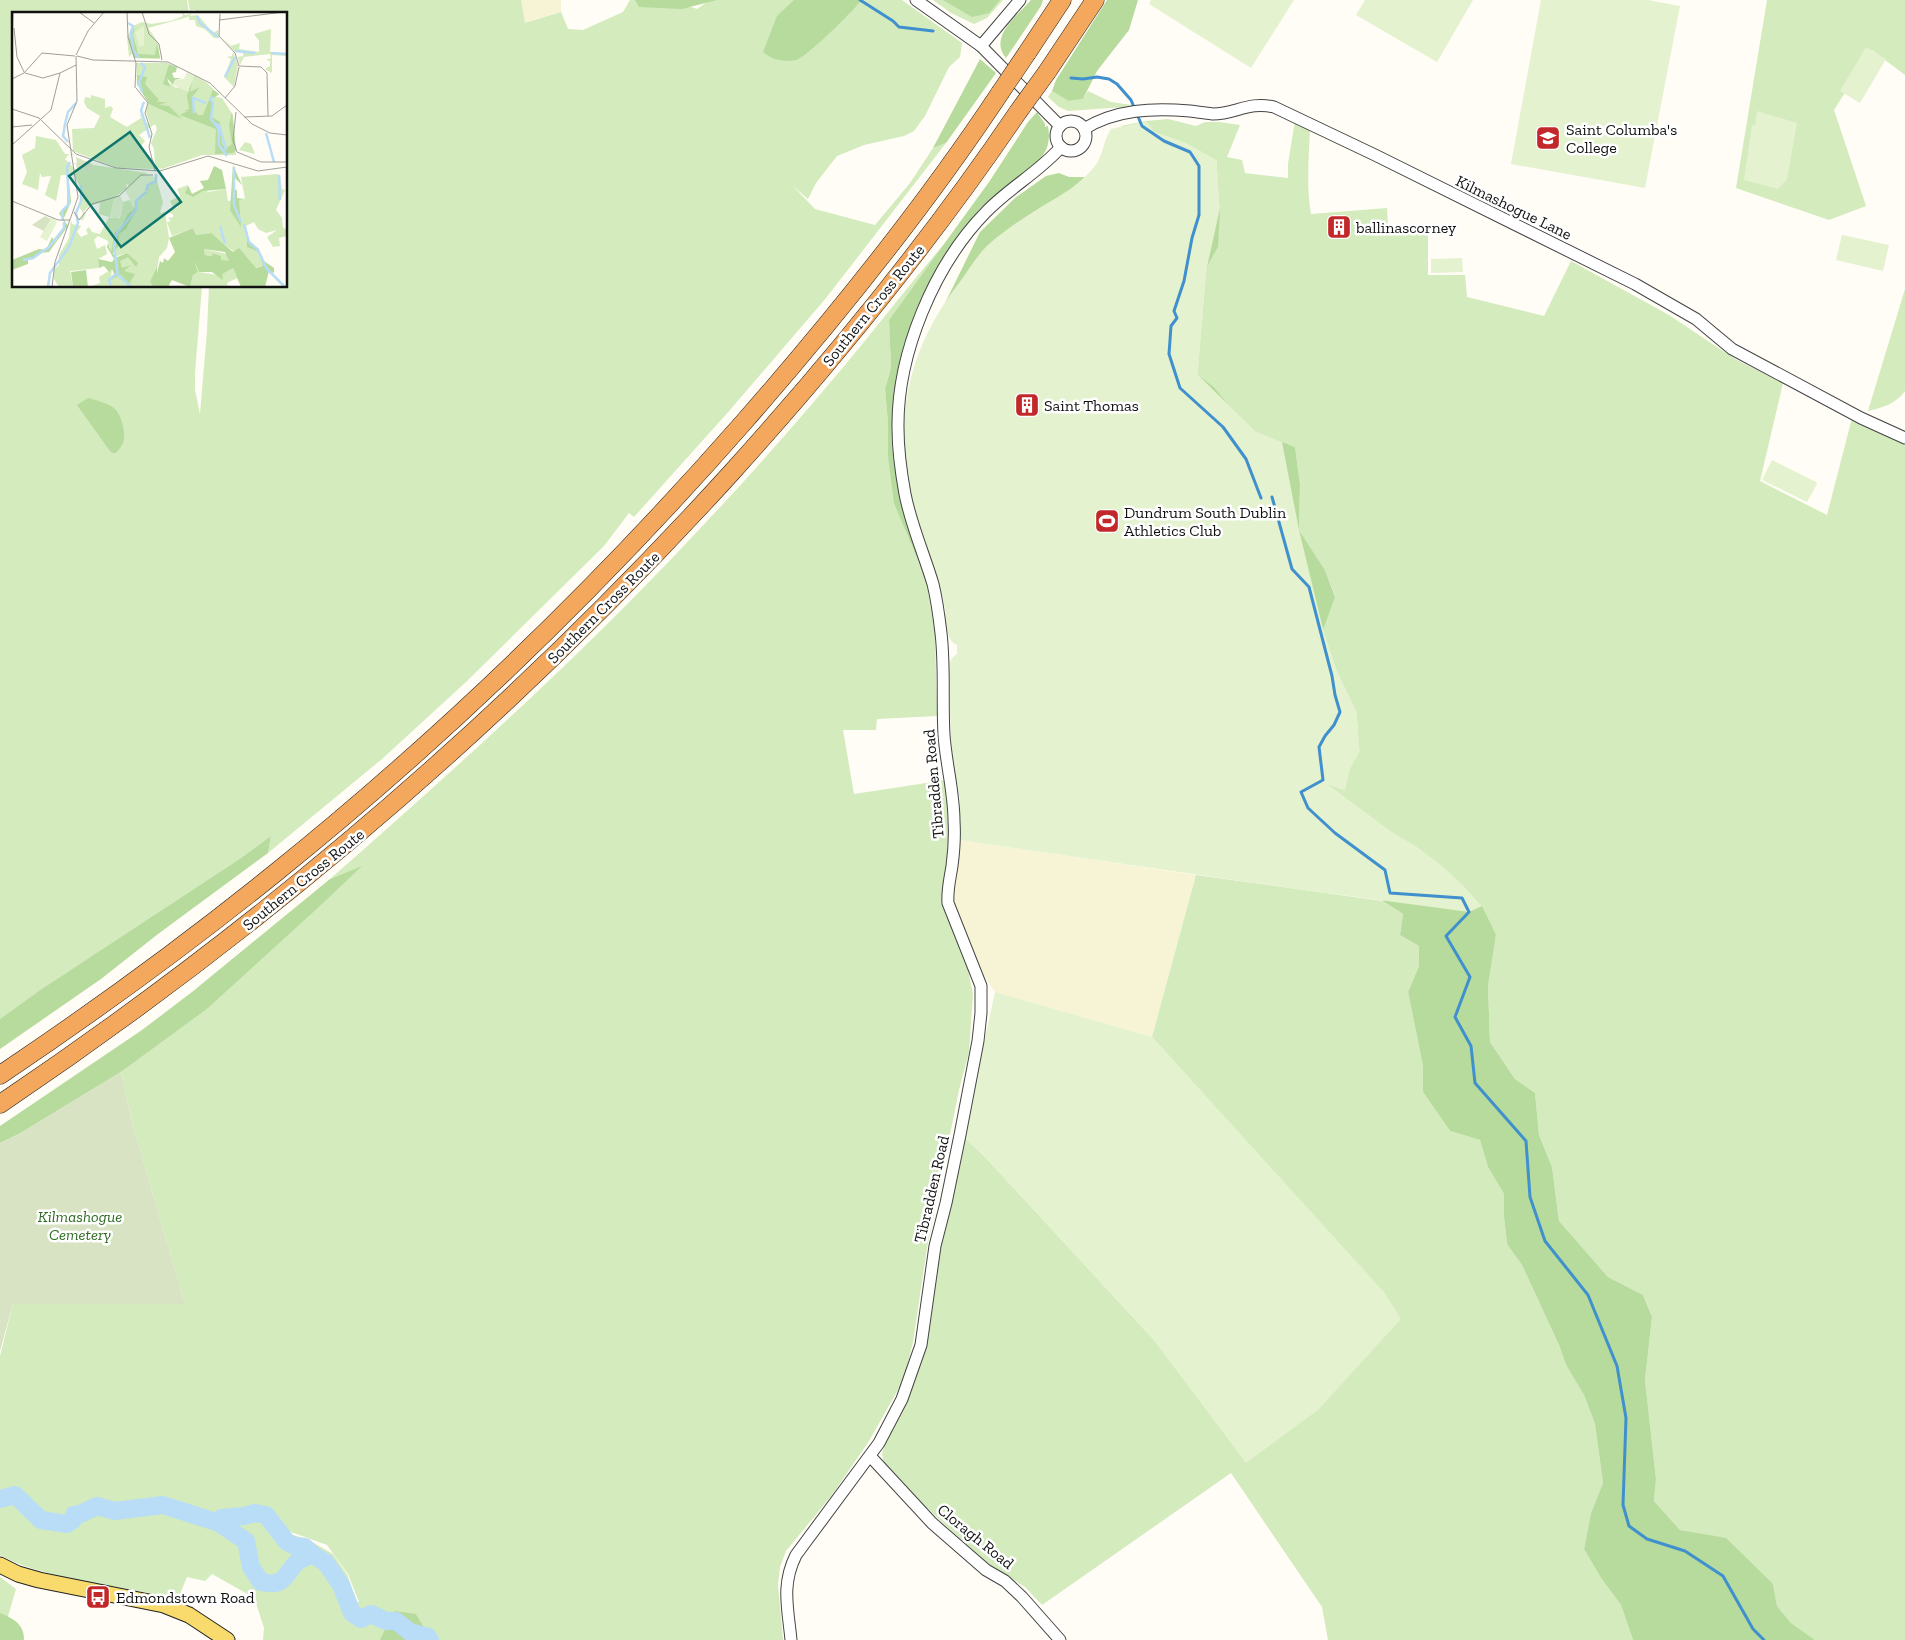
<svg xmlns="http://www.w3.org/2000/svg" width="1905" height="1640" viewBox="0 0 1905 1640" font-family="'Zilla Slab',serif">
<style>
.farmland{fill:#f6f4d4}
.green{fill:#d3ebbd;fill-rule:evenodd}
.forest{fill:#b6db9c}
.cemetery{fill:#d8e3c4}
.pitch{fill:#e4f2cf}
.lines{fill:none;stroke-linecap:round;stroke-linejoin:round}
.stream{stroke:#4090ce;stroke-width:3}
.river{stroke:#b9ddf6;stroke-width:18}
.minor-casing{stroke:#444;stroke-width:13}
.major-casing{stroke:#222;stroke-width:17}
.highway-casing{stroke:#222;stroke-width:19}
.minor{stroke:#fff;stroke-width:11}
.major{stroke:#f8db6c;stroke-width:15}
.highway{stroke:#f4a85e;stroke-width:18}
.highway-bridge-casing{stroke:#222;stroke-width:19;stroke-linecap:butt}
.highway-bridge{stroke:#f4a85e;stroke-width:18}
.labels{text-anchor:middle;stroke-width:5;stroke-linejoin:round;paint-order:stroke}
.poi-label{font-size:16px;fill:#111;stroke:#fff;text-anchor:start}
.street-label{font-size:16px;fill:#111;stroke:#fff}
.park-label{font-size:16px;font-style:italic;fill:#2c6a20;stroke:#fff}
.inset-river{fill:none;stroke:#b9ddf6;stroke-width:2.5}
.inset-road{fill:none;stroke:#a09f9a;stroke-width:1}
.view{fill:#0f766e;fill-opacity:0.15;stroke:#0f766e;stroke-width:2.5}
.inset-edge{fill:none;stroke:#111;stroke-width:2.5}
</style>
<rect width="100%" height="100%" fill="#fffdf5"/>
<g class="farmland">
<path d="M521 0H561V12L525 23Z"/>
<path d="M960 840 1196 875 1152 1037 995 992 981 972 954 902 953 891 956 877Z"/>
</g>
<g class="green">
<path d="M0 0H187L189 14H14V286H202L195 373V390L200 414 207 331 209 286H286V14H196L195 10 190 11 188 0H521L525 23 561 12 568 29 583 30 623 12 630 0H670L697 9 710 0H902L962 43 960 57 949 67 925 116 914 131 904 136 864 145 837 156 816 183 808 199 793 186 815 209 875 225 910 183 933 148 946 143 826 298 730 410 634 517 629 513 604 546 466 682 382 759 268 853 271 836 241 858 40 990 0 1019Z"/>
<path d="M933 0H1003L987 18 974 24 951 13Z"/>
<path d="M1767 0H1905V75L1872 50 1834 110 1866 206 1829 220 1736 188Z"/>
<path d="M1052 91 1070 101 1083 99 1088 91 1111 102 1138 106 1068 111 1059 107 1048 97Z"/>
<path d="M1168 119 1196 126 1205 122H1219L1240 125 1227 157 1242 160 1245 173 1288 178V164L1295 120 1310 127C1309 156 1306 185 1311 214L1387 208 1388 228H1428V275H1465L1467 297 1544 316 1571 261 1669 315 1735 359 1783 383 1760 481 1827 515 1852 418 1905 445V1640H1815L1791 1623 1777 1606 1773 1584 1701 1534 1680 1530 1654 1501 1656 1479 1645 1380 1652 1317 1643 1295 1608 1277 1559 1221 1552 1167 1539 1135 1535 1093 1515 1079 1490 1042 1488 986 1496 935 1464 886 1441 865 1416 846 1392 832 1327 784 1345 791 1350 769 1360 751 1323 629 1335 596 1325 570 1299 530 1300 484 1295 447 1255 431 1232 409 1214 387 1198 375 1197 352 1207 267 1218 247 1166 136 1154 131 1146 121Z"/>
<path d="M946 242 889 320 891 368 885 389 888 423V456L906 532 926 579 931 608 935 633 937 716 877 719 876 730H843L854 794 946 780 949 854 942 897 952 929 968 970 973 994 969 1052 959 1090 927 1248 913 1342 904 1379 869 1441 832 1495 786 1551 780 1567 778 1585 783 1640H439L424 1627 416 1614 380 1640H263L264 1628 256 1603 251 1596 212 1574 205 1581 187 1577 177 1601 159 1595C111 1585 42 1578 0 1555V1356L13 1304H185L133 1126 121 1072 207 1009 318 908 360 867 330 879C455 769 579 658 693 536 752 474 809 409 864 342 891 309 917 275 946 242ZM264 1510 291 1532 327 1545 348 1574 359 1602H357L347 1574 333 1554 307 1539 289 1534 278 1526Z"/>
<path d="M1905 289V391C1897 403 1882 408 1868 411Z"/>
<path d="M1196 875 1383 901 1403 914 1400 935 1419 946V966L1408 992 1423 1066V1092L1450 1131 1480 1140 1488 1167 1504 1194V1217L1507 1244 1522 1265 1559 1345 1566 1365 1584 1395 1595 1424 1603 1483 1591 1513 1584 1549 1601 1578 1621 1605 1633 1640H1328L1322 1607 1231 1473 1042 1605 1025 1587 987 1563 946 1526 884 1466 882 1453 886 1442 907 1402 926 1348 939 1247 964 1137 985 1157 1154 1340 1246 1462 1335 1239 1152 1037Z"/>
<path d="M0 1577 16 1589 1 1640H0Z"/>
</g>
<g class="forest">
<path d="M635 0H717L682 9 639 7Z"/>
<path d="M794 0H861C855 10 805 58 796 60 782 62 773 60 763 52L777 16Z"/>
<path d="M943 0H1000L989 13 972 17Z"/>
<path d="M1031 0H1043L1041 6 1006 58C988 37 1018 15 1031 0Z"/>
<path d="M1107 0H1138L1129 30 1097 71 1083 99 1069 101 1052 91 1056 80Z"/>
<path d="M980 59 996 73 946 143 933 148Z"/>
<path d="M1037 112 1045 124V127L1048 126C1053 154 1037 162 1018 177 1010 183 1003 190 996 196 978 205 971 223 959 238 933 271 913 309 904 350 901 364 899 378 897 392 895 409 891 427 892 445 896 485 907 525 919 563L894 503 888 456V423L885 389 891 368 889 320 989 182 1028 122Z"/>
<path d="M1146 121 1154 131 1187 143 1217 160 1220 208 1218 247 1207 267 1198 375 1214 387 1232 409 1255 431 1295 447 1300 484 1299 530 1325 570 1335 597 1323 630 1337 670 1357 712 1360 751 1350 769 1345 791 1329 785 1392 832 1416 846 1441 865 1464 886 1482 906 1496 935 1488 986 1490 1042 1515 1079 1535 1093 1539 1135 1552 1167 1559 1221 1608 1277 1643 1295 1652 1317 1645 1380 1656 1479 1654 1501 1680 1530 1726 1538 1773 1584 1777 1606 1791 1623 1815 1640H1633L1621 1605 1601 1578 1584 1549 1591 1513 1603 1483 1595 1424 1584 1395 1566 1365 1559 1345 1522 1265 1507 1244 1504 1217V1194L1488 1167 1480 1140 1450 1131 1423 1092V1066L1408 992 1419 966V946L1400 935 1403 914 1383 901 1054 416 1122 126Z"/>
<path d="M1059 173 1069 177H1085L945 303 980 232 1015 198 1046 176Z"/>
<path d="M88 398C96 400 107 403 114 408 121 414 125 430 124 439 124 444 119 449 116 453H113L110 451 77 405Z"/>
<path d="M271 836 268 853 158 934 101 979 0 1049V1019L40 990 241 858Z"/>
<path d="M362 866 318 908 207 1009 121 1072 19 1134 0 1143V1126L142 1030 192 992 330 879Z"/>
<path d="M394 1611 416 1614 424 1627 439 1640H380Z"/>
<path d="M0 1613C14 1619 24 1624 24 1640H0Z"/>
</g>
<path class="cemetery" d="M121 1072 133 1126 185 1304H13L0 1351V1143L19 1134Z"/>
<g class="pitch">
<path d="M1151 0H1294L1251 68 1149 4Z"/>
<path d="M1365 0H1473L1437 62 1356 15Z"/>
<path d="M1541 0H1648L1680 6 1645 188 1511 164Z"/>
<path d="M1866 47 1886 59 1860 103 1840 91Z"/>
<path d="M1757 111 1797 123 1787 179 1778 189 1744 180 1752 125H1755Z"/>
<path d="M1146 121 1154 131 1187 143 1217 160 1220 208 1207 267 1198 375 1255 431 1282 442 1299 530 1323 629 1337 670 1357 712 1360 751 1350 769 1345 791 1329 785 1392 832 1416 846 1441 865 1464 886 1482 906 1469 912 1282 887 960 840V799L952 759 948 665 953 657 957 654V645C952 643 950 639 948 634 945 626 946 616 945 608 942 592 937 576 931 561 891 461 891 371 959 283 968 271 977 255 989 244 1005 230 1023 218 1041 207 1061 195 1080 185 1095 166 1104 154 1103 140 1111 129Z"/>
<path d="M1842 235 1889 245 1883 271 1836 260Z"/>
<path d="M1462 258 1463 272 1431 273V259Z"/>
<path d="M1772 460 1816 482 1817 484 1807 502 1762 480Z"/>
<path d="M995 992 1152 1037 1384 1292 1401 1319 1318 1410 1246 1463 1154 1340 985 1157 964 1137Z"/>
</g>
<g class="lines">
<g class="stream">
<path d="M860 0 893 21 899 27 933 31"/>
<path d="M1071 78 1083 79 1097 77 1109 79 1117 84 1131 100 1142 126 1164 141 1190 152 1199 166V215L1192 238 1184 281 1174 311 1177 318 1171 326 1169 354 1180 388 1223 427 1246 459 1261 498"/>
<path d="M1272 497 1292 569 1309 587 1332 676 1335 695 1340 712 1334 725 1325 736 1319 747 1323 780 1301 792 1308 808 1335 833 1385 870 1390 893 1462 898 1469 912 1446 936 1470 977 1455 1017 1471 1046 1475 1083 1526 1141 1530 1197 1545 1241 1588 1295 1617 1366 1626 1418 1623 1505 1629 1526 1647 1539 1685 1551 1723 1576 1753 1629 1764 1640"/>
</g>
<g class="river">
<path d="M0 1499 15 1495 41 1520 67 1524 73 1520 74 1515 80 1514 97 1506 115 1511 163 1505 219 1523 246 1541 251 1567 261 1582C286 1587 283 1576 297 1562 301 1559 307 1557 312 1554"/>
<path d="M219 1523 222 1518 244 1516 255 1513 266 1515 287 1542 295 1546 305 1547 312 1554 326 1563 341 1585 352 1613 361 1619 371 1614 386 1621H396L410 1632 428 1637 430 1640"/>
</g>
<defs>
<g id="minor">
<path d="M916 0 981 46 1060 126"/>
<path d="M981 46 1020 0"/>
<circle cx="1071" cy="136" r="15"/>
<path d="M1084 129C1116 109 1153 108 1190 111 1197 112 1205 113 1213 114 1235 114 1249 101 1274 107L1375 155 1635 284 1696 319 1732 349 1861 418 1905 438"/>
<path d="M870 1456 932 1523 986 1570 1005 1581 1022 1597 1060 1640"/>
<path d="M791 1640C788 1608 781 1585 796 1555L879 1443 902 1399 921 1345 935 1246 946 1203 960 1135 978 1041 981 1013V986L948 903C947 890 950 879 952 866 954 851 955 836 954 821 954 792 946 764 944 735 942 701 945 667 941 633 939 616 937 600 933 584 924 554 911 525 905 494 901 472 898 450 898 428 897 354 934 265 986 212 1009 188 1039 172 1061 147"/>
</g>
<path id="major" d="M0 1565 18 1574 39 1580 164 1605 189 1615 227 1640"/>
<g id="highway">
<path d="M1027 53 1062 0"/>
<path d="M1047 72 1095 0"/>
<path d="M0 1075C94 1012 186 945 274 874 443 738 600 586 743 423 835 318 923 209 1000 93"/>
<path d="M0 1104C269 923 514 712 732 472 835 358 932 239 1018 112"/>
</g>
</defs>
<use href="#minor" class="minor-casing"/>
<use href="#major" class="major-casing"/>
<use href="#highway" class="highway-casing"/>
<use href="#minor" class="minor"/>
<use href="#major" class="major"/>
<use href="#highway" class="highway"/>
<defs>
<g id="highway-bridge">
<path d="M1000 93 1027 53"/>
<path d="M1018 112 1047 72"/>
</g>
</defs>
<use href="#highway-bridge" class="highway-bridge-casing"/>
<use href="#highway-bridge" class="highway-bridge"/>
</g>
<defs>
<symbol id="school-square" viewBox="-11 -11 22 22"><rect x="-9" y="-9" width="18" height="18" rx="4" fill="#c22729" stroke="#fff"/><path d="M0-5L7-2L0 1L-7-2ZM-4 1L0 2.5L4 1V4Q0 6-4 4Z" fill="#fff"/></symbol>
<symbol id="building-square" viewBox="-11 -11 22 22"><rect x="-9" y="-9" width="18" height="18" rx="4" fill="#c22729" stroke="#fff"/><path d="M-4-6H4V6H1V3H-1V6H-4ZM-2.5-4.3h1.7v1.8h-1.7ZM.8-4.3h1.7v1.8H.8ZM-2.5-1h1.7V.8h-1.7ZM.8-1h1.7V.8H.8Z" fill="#fff"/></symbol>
<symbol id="stadium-square" viewBox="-11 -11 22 22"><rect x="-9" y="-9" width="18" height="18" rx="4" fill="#c22729" stroke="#fff"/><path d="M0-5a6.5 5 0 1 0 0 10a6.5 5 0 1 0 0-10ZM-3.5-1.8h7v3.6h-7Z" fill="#fff"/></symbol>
<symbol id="bus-square" viewBox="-11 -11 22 22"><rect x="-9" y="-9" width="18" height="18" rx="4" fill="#c22729" stroke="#fff"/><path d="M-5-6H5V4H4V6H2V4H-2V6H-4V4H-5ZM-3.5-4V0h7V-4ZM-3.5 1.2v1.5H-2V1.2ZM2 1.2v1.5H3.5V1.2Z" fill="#fff"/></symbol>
</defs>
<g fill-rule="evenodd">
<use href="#school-square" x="1534" y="124" width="28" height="28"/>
<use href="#building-square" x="1325" y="213" width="28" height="28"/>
<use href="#building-square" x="1013" y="391" width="28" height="28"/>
<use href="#stadium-square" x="1093" y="507" width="28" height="28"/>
<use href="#bus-square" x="84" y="1583" width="28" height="28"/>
</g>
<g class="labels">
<g class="poi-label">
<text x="1566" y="135">Saint Columba's<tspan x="1566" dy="18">College</tspan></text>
<text x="1356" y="233">ballinascorney</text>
<text x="1044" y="411">Saint Thomas</text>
<text x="1124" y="518">Dundrum South Dublin<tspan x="1124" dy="18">Athletics Club</tspan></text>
<text x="116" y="1603">Edmondstown Road</text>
</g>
<g class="street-label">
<text transform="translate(1514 207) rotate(26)" y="6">Kilmashogue Lane</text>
<text transform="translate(873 305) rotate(-51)" y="6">Southern Cross Route</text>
<text transform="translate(603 607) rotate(-45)" y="6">Southern Cross Route</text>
<text transform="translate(933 784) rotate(-95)" y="6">Tibradden Road</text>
<text transform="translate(303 879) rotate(-39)" y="6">Southern Cross Route</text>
<text transform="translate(931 1189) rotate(-77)" y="6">Tibradden Road</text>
<text transform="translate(976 1536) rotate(39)" y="6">Cloragh Road</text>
</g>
<g class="park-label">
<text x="80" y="1222">Kilmashogue<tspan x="80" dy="18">Cemetery</tspan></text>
</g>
</g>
<g transform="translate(12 12)">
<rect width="275" height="275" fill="#fffdf5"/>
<path d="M170 0 173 3 180 2 176 5 136 16 146 30 148 47 123 46 120 42 117 45 115 25 121 14 130 10 139 12 159 9 171 4ZM186 3 201 21 206 18 207 26H202L193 17 184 14 183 8H177V4ZM259 17 258 40 275 41V44L260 43V61L253 57 258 54V49L254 48 259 46 258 42 232 45 228 53 226 45 231 44V39L223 40 211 27 219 34 228 31 227 37 247 40V29L242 22ZM221 40 226 53 222 75 212 65 219 47 215 45 220 44ZM124 51H157L155 69 164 76 179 71 182 63 195 71 210 85 207 82 204 85 210 86 221 103 224 143H190L150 157 143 156 142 137 139 131 145 117 143 112 127 123 133 129 129 134 133 142 142 148V157L105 156 61 139 60 117 82 116 88 104 75 96 72 90 73 85 79 86V83L93 87V96L99 94 101 97 98 105 115 115 129 106 127 99 131 108 138 113 134 100 136 90 125 72ZM24 124 44 128 53 142H60L64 144 57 142 53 147 64 158 70 156 75 162 82 153 135 161 117 174 114 171 115 176 102 186 98 206H108L111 190 118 188 122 196 101 225 103 233 99 241 96 229 86 224 82 228 85 237 93 233 95 242 86 247 87 256 58 259 61 275H47L42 267V258L47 253V243L57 226 59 208 60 212 69 214 65 220 69 225 76 222 74 218 77 215 80 220 88 222 97 205 87 202 88 191 77 194 71 200 74 201 71 208H68L71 201 66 193 70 189V179L60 159V163H49L44 189 33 183 39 164 30 165 28 161 26 178 10 172 15 160 10 143 23 136ZM233 130 239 132 243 142 227 138ZM265 162 268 163 270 177 273 178 264 198 270 206 271 216 275 217V224L267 226 268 234 261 235 255 225 265 218 254 221 246 217 242 210 234 214 235 235 246 240 251 254 243 256 198 221 184 223 181 216 160 224 155 210 159 209 156 206 161 205V202L153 200 166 195 167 191 161 195 158 189 168 184 165 177 176 173 180 182 192 176 196 180 214 177 216 189 233 187 229 165ZM144 166 151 190 148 201 153 200 157 226 155 236 147 245 144 265 148 275H100L97 269 107 263 101 249 117 243 115 241 102 245 107 222 124 199 125 190 132 185 137 174 145 169ZM185 237H192L215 242 229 275 225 266 215 271 216 275H178L181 263 186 260 181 248 187 260 205 263 195 253 192 237ZM202 241 209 244V248L220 256 213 260 194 243 200 244ZM100 257 98 275H77L88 271 87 265Z" fill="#d3ebbd" fill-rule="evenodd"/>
<path d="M123 14 121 23 126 42 143 43 145 31 148 46H122L117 27ZM157 52 165 55 164 60 160 61 162 66H170L163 68 161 73 155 66 158 75 151 72ZM125 63 135 65 133 72 147 88 144 90H155L147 93 157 94 170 107 137 92 125 72ZM180 68 178 80 188 75 180 85 181 97 186 103H191L201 78 207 82 200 87V105L208 110 210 132 214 136 220 132 217 113 220 100 224 138 221 141 203 142 204 117 168 103 176 99H172L177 97 175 84ZM221 153 230 173 223 166 221 175 225 179V186L233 187 227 188 229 215 218 198ZM202 154 210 158 214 177 191 179 181 185 173 181 176 174 180 182 192 176 188 169 196 168ZM56 159 59 190 51 208 47 201 55 194ZM144 165 145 169 137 174 136 180 125 191 124 199 114 217 107 222 106 235 101 241 103 246 115 241 126 251 124 255 116 245 108 249 110 256 119 253 112 259 123 262 117 272 109 263 102 266 98 269 99 275 97 268 102 262 100 257 97 260 92 254 87 256 86 247 100 250 102 247 95 235 96 231 99 240 103 220 108 217 116 202 121 198 122 195 131 181ZM52 208 56 214 37 240 28 241 22 247H16V252L0 258V248L27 237 34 238 40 225 43 230 52 216ZM234 214 237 229 247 237 249 247 262 256V261L257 259 253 275H229L221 256 210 262 211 268 200 260H187L182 249 186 260 181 263 178 275 160 268 156 275H142L138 270 145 255V261L148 249 151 251 152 246 156 249 163 240 157 226 181 216 184 223 199 221 221 240 227 236 244 256 251 254 246 240 235 235ZM192 237 213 240 217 249 209 248V244L201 241 200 244 193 243ZM74 258 76 275H61L59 260Z" fill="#b6db9c" fill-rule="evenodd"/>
<path d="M64 145 82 153 75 162 70 156 65 158 64 152H59L65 151ZM33 204 39 207 32 219 20 213Z" fill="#d8e3c4"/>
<path d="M132 14V34L127 35 123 20ZM175 60 182 64 176 80 161 73 163 68 172 67ZM136 163 143 165 145 169 137 174 136 179 125 191 124 199 113 178 128 164ZM108 183 111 190 107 207 98 205 102 186ZM40 205 45 210 35 229 28 225Z" fill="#e4f2cf"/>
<path class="inset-river" d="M185 4 188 11 206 25M116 11 121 14 119 20 121 38 127 46M223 39 243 41M259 41 275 42M129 51 133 55 127 71 130 80M213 65 223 45M201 85 198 87 201 91 199 107 206 116 207 133 215 144M132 90 129 98 138 126M182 101 181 86 194 91M204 112 207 113 214 138M254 121 262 150M56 130 51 124 53 112 56 100 64 91M222 155V193L229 210M267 163 268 188M134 179 136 173 144 169V162M51 209 50 199 57 192 55 155 58 150M232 212 237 230 246 238 255 257 273 275M208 214 213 232M11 248 21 246 37 235 52 216V210M36 275 38 261 57 235 66 211 64 201 69 189V173M99 275 97 268 104 262M119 275 106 263 102 235 105 221 124 198V189L134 180"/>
<path class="inset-road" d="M67 0 82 11M115 0 116 25 124 51 123 76M130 0 137 22 147 32 150 48M208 2 207 24 223 41 227 54M207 8 272 0M2 16 5 45 12 60M0 27 1 0M64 43 76 19 92 0M65 44 81 48 156 50 198 71 240 112 258 121 275 123M227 54 249 55 255 61 256 104M13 61 31 66 48 61M0 67 12 61 30 41 63 44M124 76 136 91 133 101 140 122 137 135 143 159M213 86 223 74 227 55M0 97 27 106 64 142 104 156 148 159 196 144 246 159 275 155M224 100 221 128 225 140 249 150H275M232 105 260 104 275 93M0 115 20 113M0 133 39 98 48 61 64 53M0 189 46 208H58M62 200 67 208 80 192 107 184 129 163H141M40 275 43 250 66 185 55 113 65 89 64 44"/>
<path class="view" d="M118 120 169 190 109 235 57 164Z"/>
<rect width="275" height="275" class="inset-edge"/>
</g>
</svg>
